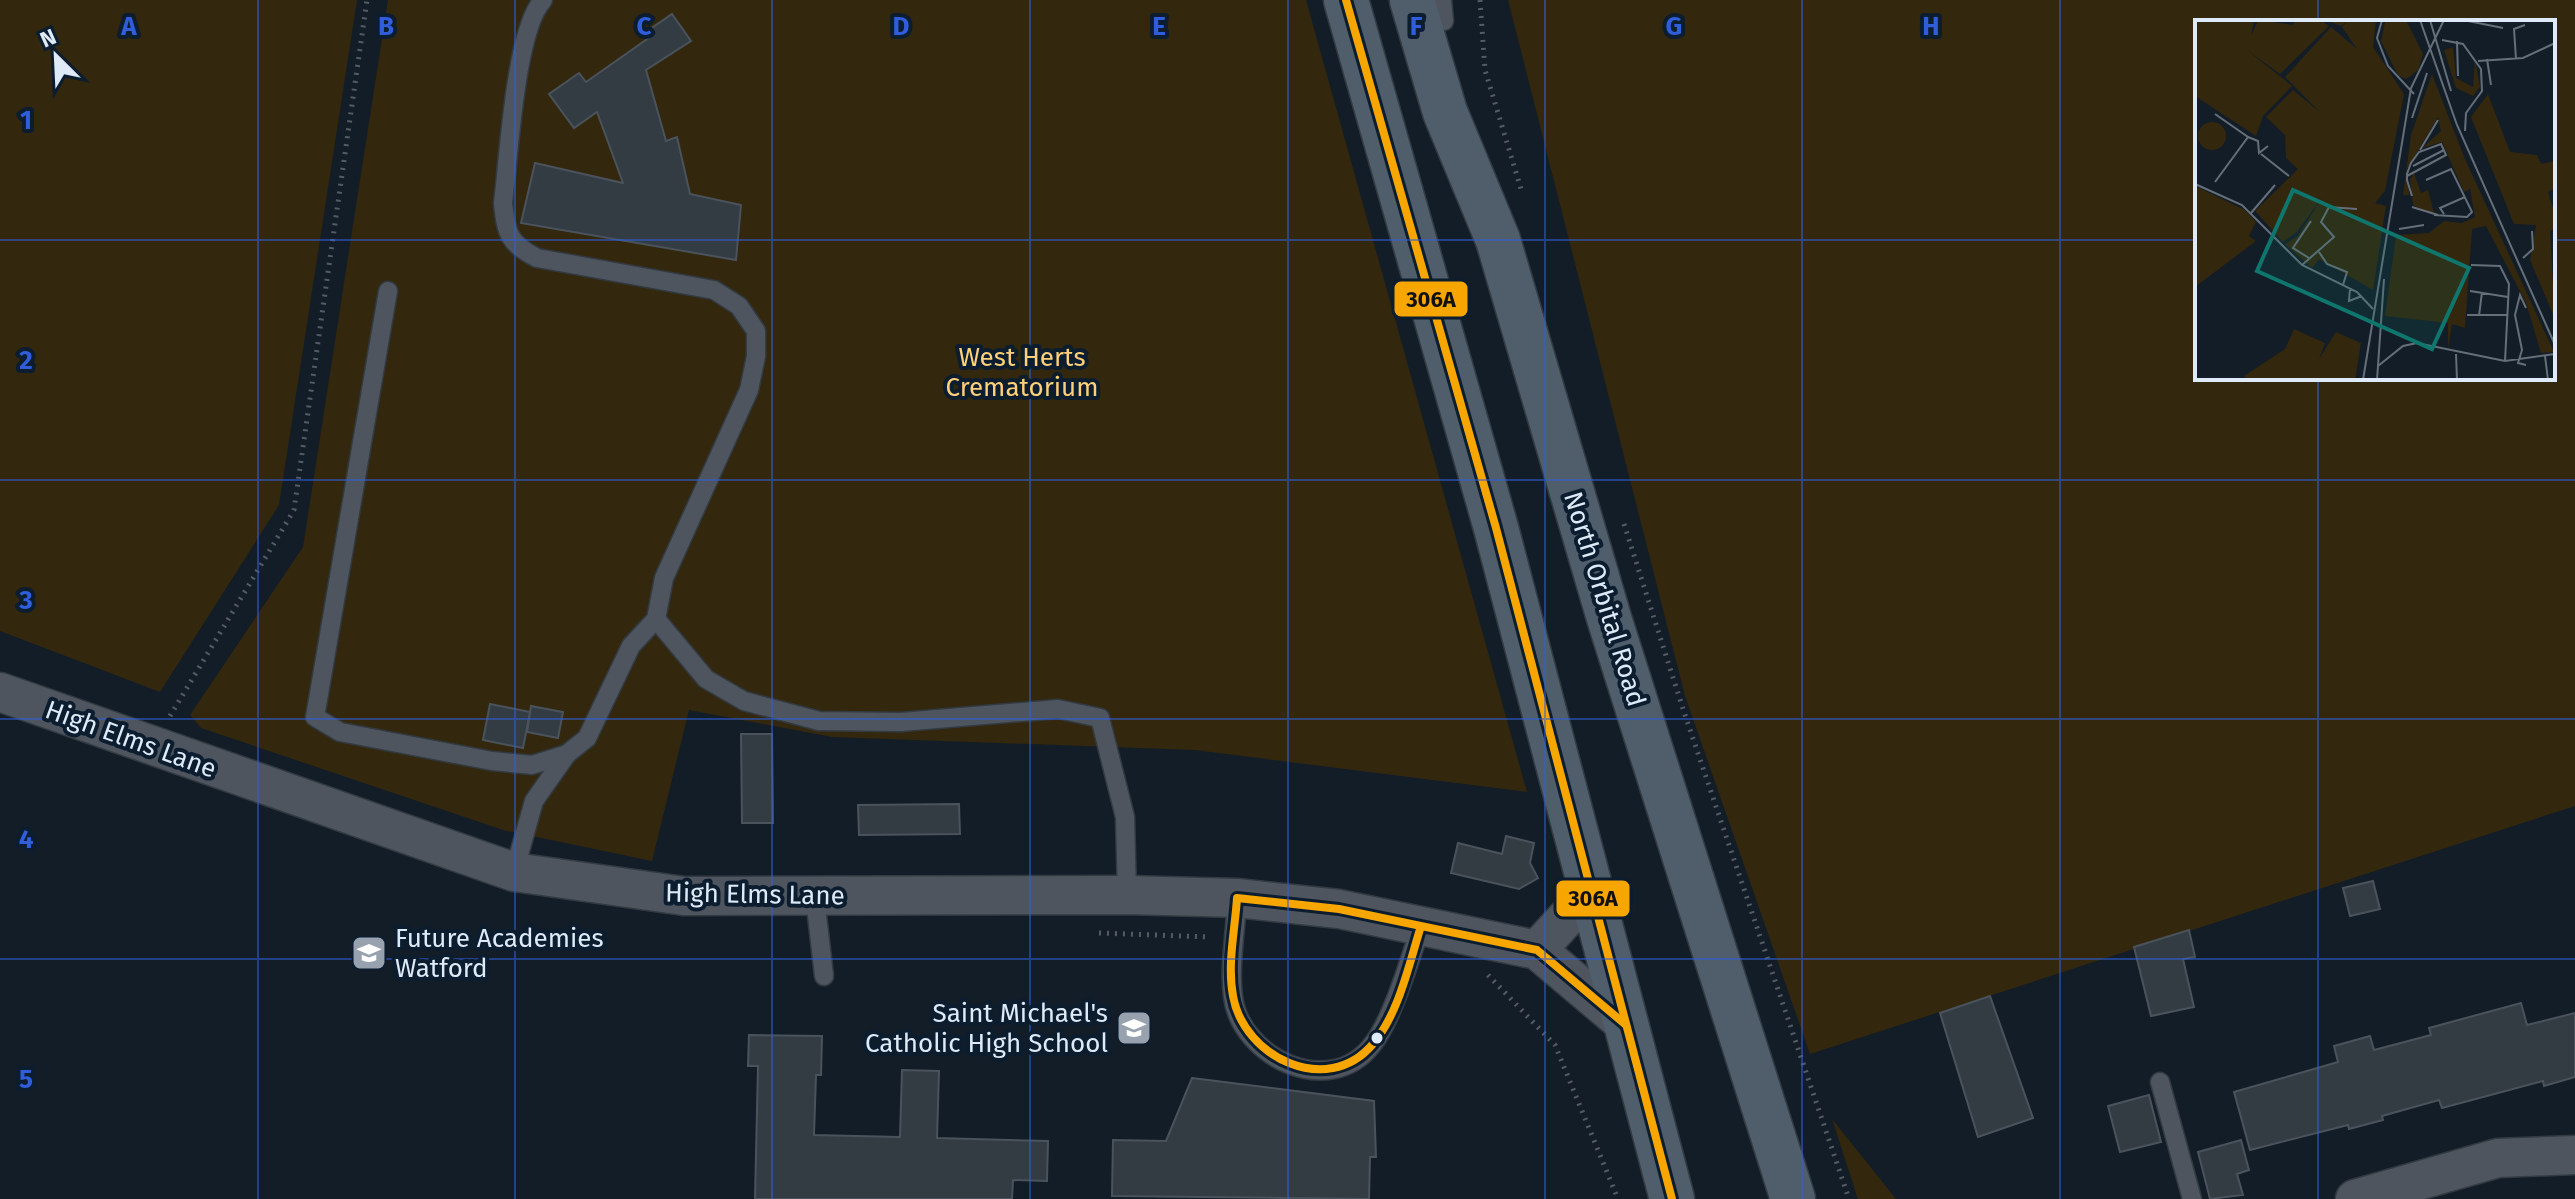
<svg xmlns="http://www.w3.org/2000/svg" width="2575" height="1199" viewBox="0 0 2575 1199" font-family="'Fira Sans',sans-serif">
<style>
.green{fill:#33270e;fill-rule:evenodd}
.building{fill:#333b43;stroke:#4a535c;stroke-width:2}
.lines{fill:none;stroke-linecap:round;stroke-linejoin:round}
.lane-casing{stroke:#323a42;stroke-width:21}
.street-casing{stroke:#323a42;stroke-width:41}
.highway-casing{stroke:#323a42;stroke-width:47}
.path{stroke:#545b63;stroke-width:5;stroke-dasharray:2 6;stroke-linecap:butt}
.lane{stroke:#4e555e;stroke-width:18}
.street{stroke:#4e555e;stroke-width:38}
.highway{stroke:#505e6b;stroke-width:44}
.bus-1-casing{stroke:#0b1d2f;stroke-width:14}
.bus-1{stroke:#f7a600;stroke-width:8}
.grid{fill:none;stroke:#305edb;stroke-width:2;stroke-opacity:0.55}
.bus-dot{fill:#deeaf7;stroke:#0b1d2f;stroke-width:3}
.labels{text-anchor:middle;stroke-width:8;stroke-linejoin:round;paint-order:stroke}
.park-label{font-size:26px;fill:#fed079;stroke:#0b1d2f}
.street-label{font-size:26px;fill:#deeaf7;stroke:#0b1d2f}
.poi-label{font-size:26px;fill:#deeaf7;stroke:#0b1d2f;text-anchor:start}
.inset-road{fill:none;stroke:#646f7a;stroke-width:2}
.view{fill:#0f766e;fill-opacity:0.15;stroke:#0f766e;stroke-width:4}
.inset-edge{fill:none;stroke:#deeaf7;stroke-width:4}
.grid-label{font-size:26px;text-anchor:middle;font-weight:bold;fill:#305edb;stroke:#0b1d2f;stroke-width:8;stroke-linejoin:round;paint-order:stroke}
.line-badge{stroke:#0b1d2f;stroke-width:3}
.pale-badge-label{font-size:22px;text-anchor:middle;font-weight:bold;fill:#111}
</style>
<rect width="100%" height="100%" fill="#131d27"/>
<g class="green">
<path d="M0 0H357L279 505 160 692 0 631Z"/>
<path d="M388 0H1306L1527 792 1195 750 832 737 689 710 652 861 503 830 201 728 190 715 303 547Z"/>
<path d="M1508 0H2575V806L1810 1054 1685 696ZM2197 22H2553V378H2197Z"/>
<path d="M1832 1119 1896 1199H1858Z"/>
</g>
<g class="building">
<path d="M672 14 691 41 646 70 666 141 677 137 690 194 741 205 736 260 521 223 535 163 623 183 597 112 574 128 549 94 579 73 586 82 650 37 646 32Z"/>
<path d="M490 704 530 712 523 748 483 740Z"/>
<path d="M531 706 563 712 558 738 527 732Z"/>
<path d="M741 734H772L773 823H742Z"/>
<path d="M959 804 960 834 859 835 858 805Z"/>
<path d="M1506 836 1534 843 1530 863 1538 878 1519 889 1451 873 1458 843 1502 854Z"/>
<path d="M2373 881 2380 909 2350 916 2343 888Z"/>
<path d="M2189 930 2195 957 2183 959 2194 1007 2151 1016 2134 947Z"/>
<path d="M1990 996 2033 1118 1978 1137 1940 1013Z"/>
<path d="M2521 1003 2527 1025 2575 1013V1077L2544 1086 2543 1081 2442 1108 2439 1100 2382 1116 2383 1120 2349 1129 2348 1125 2250 1150 2234 1092 2338 1062 2334 1046 2370 1036 2374 1050 2431 1035 2429 1028Z"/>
<path d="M749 1035 822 1036 821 1075H816L814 1135 900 1137 902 1070 939 1071 937 1138 1048 1141 1047 1181 1013 1180 1012 1199H755L758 1066H748Z"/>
<path d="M1192 1078 1374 1101 1376 1157H1370L1369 1199 1112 1196 1113 1140 1166 1141Z"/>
<path d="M2149 1095 2161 1142 2120 1152 2108 1106Z"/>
<path d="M2241 1140 2249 1170 2237 1174 2243 1195 2210 1199 2198 1152Z"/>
</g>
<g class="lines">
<defs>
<g id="lane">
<path d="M1442 0 1444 21"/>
<path d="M388 291 315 717 340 732 492 761 532 765 567 754"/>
<path d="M656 619 706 679 744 701 819 721 901 722 1058 709 1100 718 1125 817 1127 895"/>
<path d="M514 872 534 801 567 754 587 738 631 646 656 619 664 578 749 390 756 356V331L739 306 714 290 537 258C509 244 506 233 503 203 509 157 515 30 543 0"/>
<path d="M815 898 824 976"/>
<path d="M1237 898C1236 930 1229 965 1233 997 1241 1058 1330 1100 1372 1045 1392 1021 1411 956 1421 926"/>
<path d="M2160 1082 2192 1199"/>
</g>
<g id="street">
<path d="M0 692 514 872 684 896 1127 895 1237 898 1339 909 1537 950 1626 1025"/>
<path d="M1537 950 1591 891"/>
<path d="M2355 1199 2498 1158 2575 1155"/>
</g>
<g id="highway">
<path d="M1346 0 1496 528 1672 1199"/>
<path d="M1412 0 1445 112 1498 240 1609 618 1793 1199"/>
</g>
</defs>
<use href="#lane" class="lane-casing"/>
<use href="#street" class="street-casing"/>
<use href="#highway" class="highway-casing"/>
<g class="path">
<path d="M1480 0 1485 70 1521 189"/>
<path d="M1624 524 1684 712 1849 1199"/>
<path d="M170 716 294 510 367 0"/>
<path d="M1099 933 1209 937"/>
<path d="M1488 975 1555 1045 1618 1199"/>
</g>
<use href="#lane" class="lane"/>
<use href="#street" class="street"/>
<use href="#highway" class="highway"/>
<defs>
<g id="bus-1">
<path d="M1346 0 1496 528 1672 1199"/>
<path d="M1421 926C1409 964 1399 1014 1372 1045 1327 1097 1244 1058 1233 996 1227 964 1235 930 1237 898L1339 909 1537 950 1626 1025"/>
</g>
</defs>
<use href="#bus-1" class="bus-1-casing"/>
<use href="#bus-1" class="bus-1"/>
</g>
<path class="grid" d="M258 0V1199M515 0V1199M772 0V1199M1030 0V1199M1288 0V1199M1545 0V1199M1802 0V1199M2060 0V1199M2318 0V22M0 240H2197M2553 240H2575M2318 378V1199M0 480H2575M0 719H2575M0 959H2575"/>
<defs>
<symbol id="school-square" viewBox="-11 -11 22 22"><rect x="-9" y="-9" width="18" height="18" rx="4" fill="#97a2ae" stroke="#0b1d2f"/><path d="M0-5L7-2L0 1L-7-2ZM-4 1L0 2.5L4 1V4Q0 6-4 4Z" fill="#fff"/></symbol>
</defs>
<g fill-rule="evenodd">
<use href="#school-square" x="349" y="933" width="40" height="40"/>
<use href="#school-square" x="1114" y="1008" width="40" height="40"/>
</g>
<circle class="bus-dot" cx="1377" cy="1038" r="7"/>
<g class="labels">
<g class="park-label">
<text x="1022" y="366">West Herts<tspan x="1022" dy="30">Crematorium</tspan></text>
</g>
<g class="street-label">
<text transform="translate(1605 599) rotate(73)" y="9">North Orbital Road</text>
<text transform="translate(131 739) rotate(20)" y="9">High Elms Lane</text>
<text transform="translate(755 894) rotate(1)" y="9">High Elms Lane</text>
</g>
<g class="poi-label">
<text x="395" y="947">Future Academies<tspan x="395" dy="30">Watford</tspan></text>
<text x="1108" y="1022" text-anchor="end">Saint Michael's<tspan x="1108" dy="30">Catholic High School</tspan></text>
</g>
</g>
<g transform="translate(2195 20)">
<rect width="360" height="360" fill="#131d27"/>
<path d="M0 0 59 1 56 16 63 0 98 5 100 0H125L134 6 85 54 52 30 97 66 68 96 61 116 0 76ZM130 0H181L178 27 209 74 190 171 180 183 191 186 178 270 124 239 117 248 90 224 103 216 128 176 102 212 88 222 60 191 103 149 91 138 90 115 71 97 98 70 126 93 90 57 136 7 162 29 147 7 152 2 146 6ZM211 0 228 34 223 50 211 59 203 55 186 21 190 2ZM258 27 261 58 278 67 280 40 285 67 278 76 261 68 249 30ZM237 54 270 139 359 332 346 333 331 283 291 206 277 209 270 308 257 304 253 329V303L190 296 201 215 234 213 249 201 267 203 280 197 275 169 269 172 247 122 227 128 246 111 243 97 212 149 214 175H208L216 115ZM293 74 315 132 342 135 346 144 360 141V168L353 172 360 195V208L355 211 360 299 335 240 341 205 319 204 276 97ZM3 116a14 14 0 1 1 28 0a14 14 0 1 1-28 0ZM219 153 226 173 233 170 239 193H246L239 194 232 192 218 185 215 159ZM0 166 50 190 61 202 54 216 61 221 0 267ZM99 309 130 323 124 339 141 312 166 323 160 360H52L49 356 90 329Z" fill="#33270e"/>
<path class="inset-road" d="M187 0 182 18 193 46 219 74M225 0 262 105 360 325M235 0 256 71M268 0 308 8M247 20 268 24 286 49 287 71 271 93 270 111M262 21 263 56M292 39 296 65M321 39 319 9 330 5M283 41 328 38 360 23M20 94 53 117 20 162M217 98 232 53M53 117 63 121 64 133 73 126M225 130 243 100M66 134 94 156M218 146 249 130M212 156 251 135 246 124 224 132 216 143 212 154V160L217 176M231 160 256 149 277 192 272 197 239 195M0 164 47 185 107 245 162 272 178 289M217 187 243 195M56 193 80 165M249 194 245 188 270 177M204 209 229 205M124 232 132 244 152 252 148 265M114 238 98 228 116 201M328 238 338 229 337 211M107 245 139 217 126 202 134 187 162 189M276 245 305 246 314 264 310 341M155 268 154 281 167 276M275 271 313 277M331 288 325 275 320 295 327 330 323 343 331 345M272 295H313M284 296 287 272M261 334 262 360M350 336 353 360M183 346 208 326 222 323 310 341 360 334M168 360 216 68 249 0M182 360 189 259"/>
<path class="view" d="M98 170 274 248 237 329 62 251Z"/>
<rect width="360" height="360" class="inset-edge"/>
</g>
<g class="grid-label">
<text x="129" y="35">A</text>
<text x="386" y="35">B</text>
<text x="644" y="35">C</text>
<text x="901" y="35">D</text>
<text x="1159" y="35">E</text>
<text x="1416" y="35">F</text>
<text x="1674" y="35">G</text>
<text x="1931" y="35">H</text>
<text x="26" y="129">1</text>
<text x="26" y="369">2</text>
<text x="26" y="609">3</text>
<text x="26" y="848">4</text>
<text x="26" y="1088">5</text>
</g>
<g class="line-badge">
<rect x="1393" y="280" width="76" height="38" rx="8" fill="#f7a600"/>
<rect x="1555" y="879" width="76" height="39" rx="8" fill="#f7a600"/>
</g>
<g class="pale-badge-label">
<text x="1431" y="307">306A</text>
<text x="1593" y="906">306A</text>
</g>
<g transform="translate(56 56) rotate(336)" stroke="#0b1d2f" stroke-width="6" paint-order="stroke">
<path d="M0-6L14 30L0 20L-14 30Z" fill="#deeaf7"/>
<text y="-12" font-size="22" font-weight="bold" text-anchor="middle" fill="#deeaf7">N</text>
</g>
</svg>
